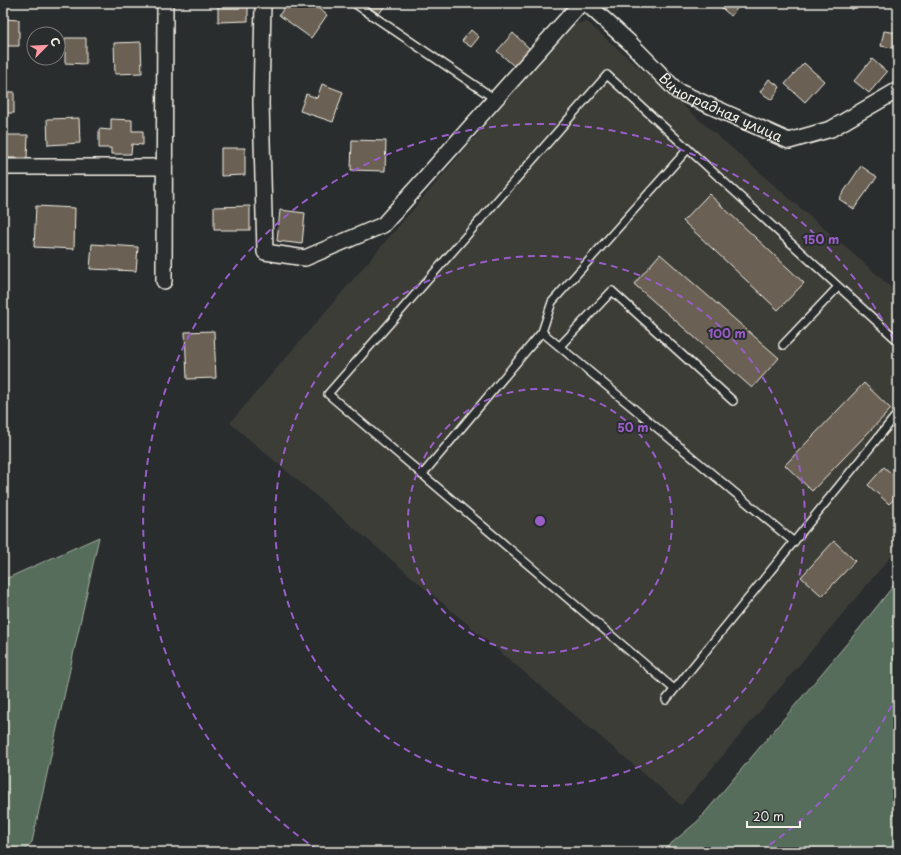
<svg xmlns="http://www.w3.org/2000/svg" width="901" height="855" viewBox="0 0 901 855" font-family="'Playpen Sans',sans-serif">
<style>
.built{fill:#3d3d39}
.green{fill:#556d5a;stroke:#a4afa1}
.building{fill:#6a6152;stroke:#f4f1e8}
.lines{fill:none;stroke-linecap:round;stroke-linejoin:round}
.lane-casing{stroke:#f4f1e8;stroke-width:10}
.street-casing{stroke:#f4f1e8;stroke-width:18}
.lane{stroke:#2a2d2e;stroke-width:7}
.street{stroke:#2a2d2e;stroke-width:15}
.ring{fill:none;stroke:#995dc9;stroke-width:2;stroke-dasharray:7 5}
.labels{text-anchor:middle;stroke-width:4;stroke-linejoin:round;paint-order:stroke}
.street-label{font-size:14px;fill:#f4f1e8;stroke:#2a2d2e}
.centre{fill:#995dc9;stroke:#2a2d2e;stroke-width:2}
.ring-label{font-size:12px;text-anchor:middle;font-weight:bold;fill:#995dc9;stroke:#2a2d2e;stroke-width:4;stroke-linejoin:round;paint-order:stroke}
</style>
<rect width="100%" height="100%" fill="#2a2d2e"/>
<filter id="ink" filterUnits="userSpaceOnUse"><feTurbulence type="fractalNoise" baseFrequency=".025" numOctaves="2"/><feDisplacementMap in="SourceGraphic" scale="8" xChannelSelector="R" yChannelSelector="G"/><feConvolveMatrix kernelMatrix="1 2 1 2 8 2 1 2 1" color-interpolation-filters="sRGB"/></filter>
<g filter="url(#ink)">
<path class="built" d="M587 22 898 293V548L681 805 230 423 572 24Z"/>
<g class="green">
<path d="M99 537 32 842 23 852H3V580Z"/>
<path d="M898 580V852H661L698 821 859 629Z"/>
</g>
<g class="building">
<path d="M210 3H248V21L218 22V6H210Z"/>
<path d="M288 3H311L327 15 311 38 279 15Z"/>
<path d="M363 3H387L379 14Z"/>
<path d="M646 3H658L652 9Z"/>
<path d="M716 3H735L739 6 731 16Z"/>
<path d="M844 3H857L852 10Z"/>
<path d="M3 19 19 20V46H3Z"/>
<path d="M471 30 479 37 471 47 462 41Z"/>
<path d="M884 31 898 33V49L881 46Z"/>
<path d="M513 33 530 49 514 66 497 51Z"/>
<path d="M65 38H86V64L65 63Z"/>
<path d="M141 42 142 73 115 74 114 43Z"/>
<path d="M872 59 887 72 869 93 854 81Z"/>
<path d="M804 63 824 81 805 102 785 84Z"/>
<path d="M769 79 780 87 772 100 760 92Z"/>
<path d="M322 84 343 92 333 122 300 111 306 94 317 98Z"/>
<rect x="3" y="92" width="11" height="21"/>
<path d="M79 118 80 143 48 145 47 119Z"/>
<path d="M111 119 132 120V131H143V145L132 144 131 154H111V148H99V129L111 130Z"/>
<path d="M5 135H28L27 158H5Z"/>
<path d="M352 140 386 141 385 171 351 170Z"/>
<path d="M221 148H245V175L221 176Z"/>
<path d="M861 166 877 177 854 209 839 199Z"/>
<path d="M709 194 804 283 778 310 683 221Z"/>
<path d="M36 206 75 208 74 249 34 247Z"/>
<path d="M250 206V230H214V207Z"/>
<path d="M280 210 305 213 302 244 277 241Z"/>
<path d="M92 244 138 247 136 271 90 269Z"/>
<path d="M660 254 779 358 752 388 634 284Z"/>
<path d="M214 331 216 378 187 379 185 332Z"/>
<path d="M864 383 891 409 812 491 785 465Z"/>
<path d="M884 467 898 479V495L889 504 868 485Z"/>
<path d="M834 541 855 561 822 596 801 577Z"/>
</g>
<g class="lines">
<defs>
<g id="lane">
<path d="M354 3 495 99"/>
<path d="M542 332 794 542"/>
<path d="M783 345 838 287"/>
<path d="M560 346 612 291 733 401"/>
<path d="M422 475 542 332 552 302 688 149"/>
<path d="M674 689 328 394 607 75 898 341"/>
<path d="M666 700 898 413"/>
</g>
<g id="street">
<path d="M263 3 261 103 265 252 305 258 383 225 581 3"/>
<path id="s1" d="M586 3 629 42 677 91 789 141 831 129 898 90"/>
<path d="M3 167H164"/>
<path d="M164 281 165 3"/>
</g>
</defs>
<use href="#lane" class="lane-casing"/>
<use href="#street" class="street-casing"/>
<use href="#lane" class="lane"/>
<use href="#street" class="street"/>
</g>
</g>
<g class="ring">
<circle cx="540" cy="521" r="132"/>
<circle cx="540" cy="521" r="265"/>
<path d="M897 695A397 397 0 0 1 762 850M318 850A397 397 0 1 1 897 347"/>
</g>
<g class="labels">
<g class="street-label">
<text dy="5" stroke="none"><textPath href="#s1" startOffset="173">Виноградная улица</textPath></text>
</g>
</g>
<circle cx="540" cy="521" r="6" class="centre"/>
<g class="ring-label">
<text x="821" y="244">150 m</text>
<text x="727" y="338">100 m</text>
<text x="633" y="432">50 m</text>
</g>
<rect width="901" height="855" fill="none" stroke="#2a2d2e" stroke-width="16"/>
<rect x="8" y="8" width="885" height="839" fill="none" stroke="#f4f1e8" stroke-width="1.5" filter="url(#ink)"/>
<g transform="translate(46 46) rotate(66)"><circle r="19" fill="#2a2d2e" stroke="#7b7b78"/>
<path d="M0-3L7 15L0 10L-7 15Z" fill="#ff9aa2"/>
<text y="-6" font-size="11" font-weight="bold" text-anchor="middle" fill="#f4f1e8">С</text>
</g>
<path d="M747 821v6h53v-6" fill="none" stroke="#f4f1e8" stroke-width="2"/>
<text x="753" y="821" font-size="12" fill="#f4f1e8" stroke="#2a2d2e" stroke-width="3" paint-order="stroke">20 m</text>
</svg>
